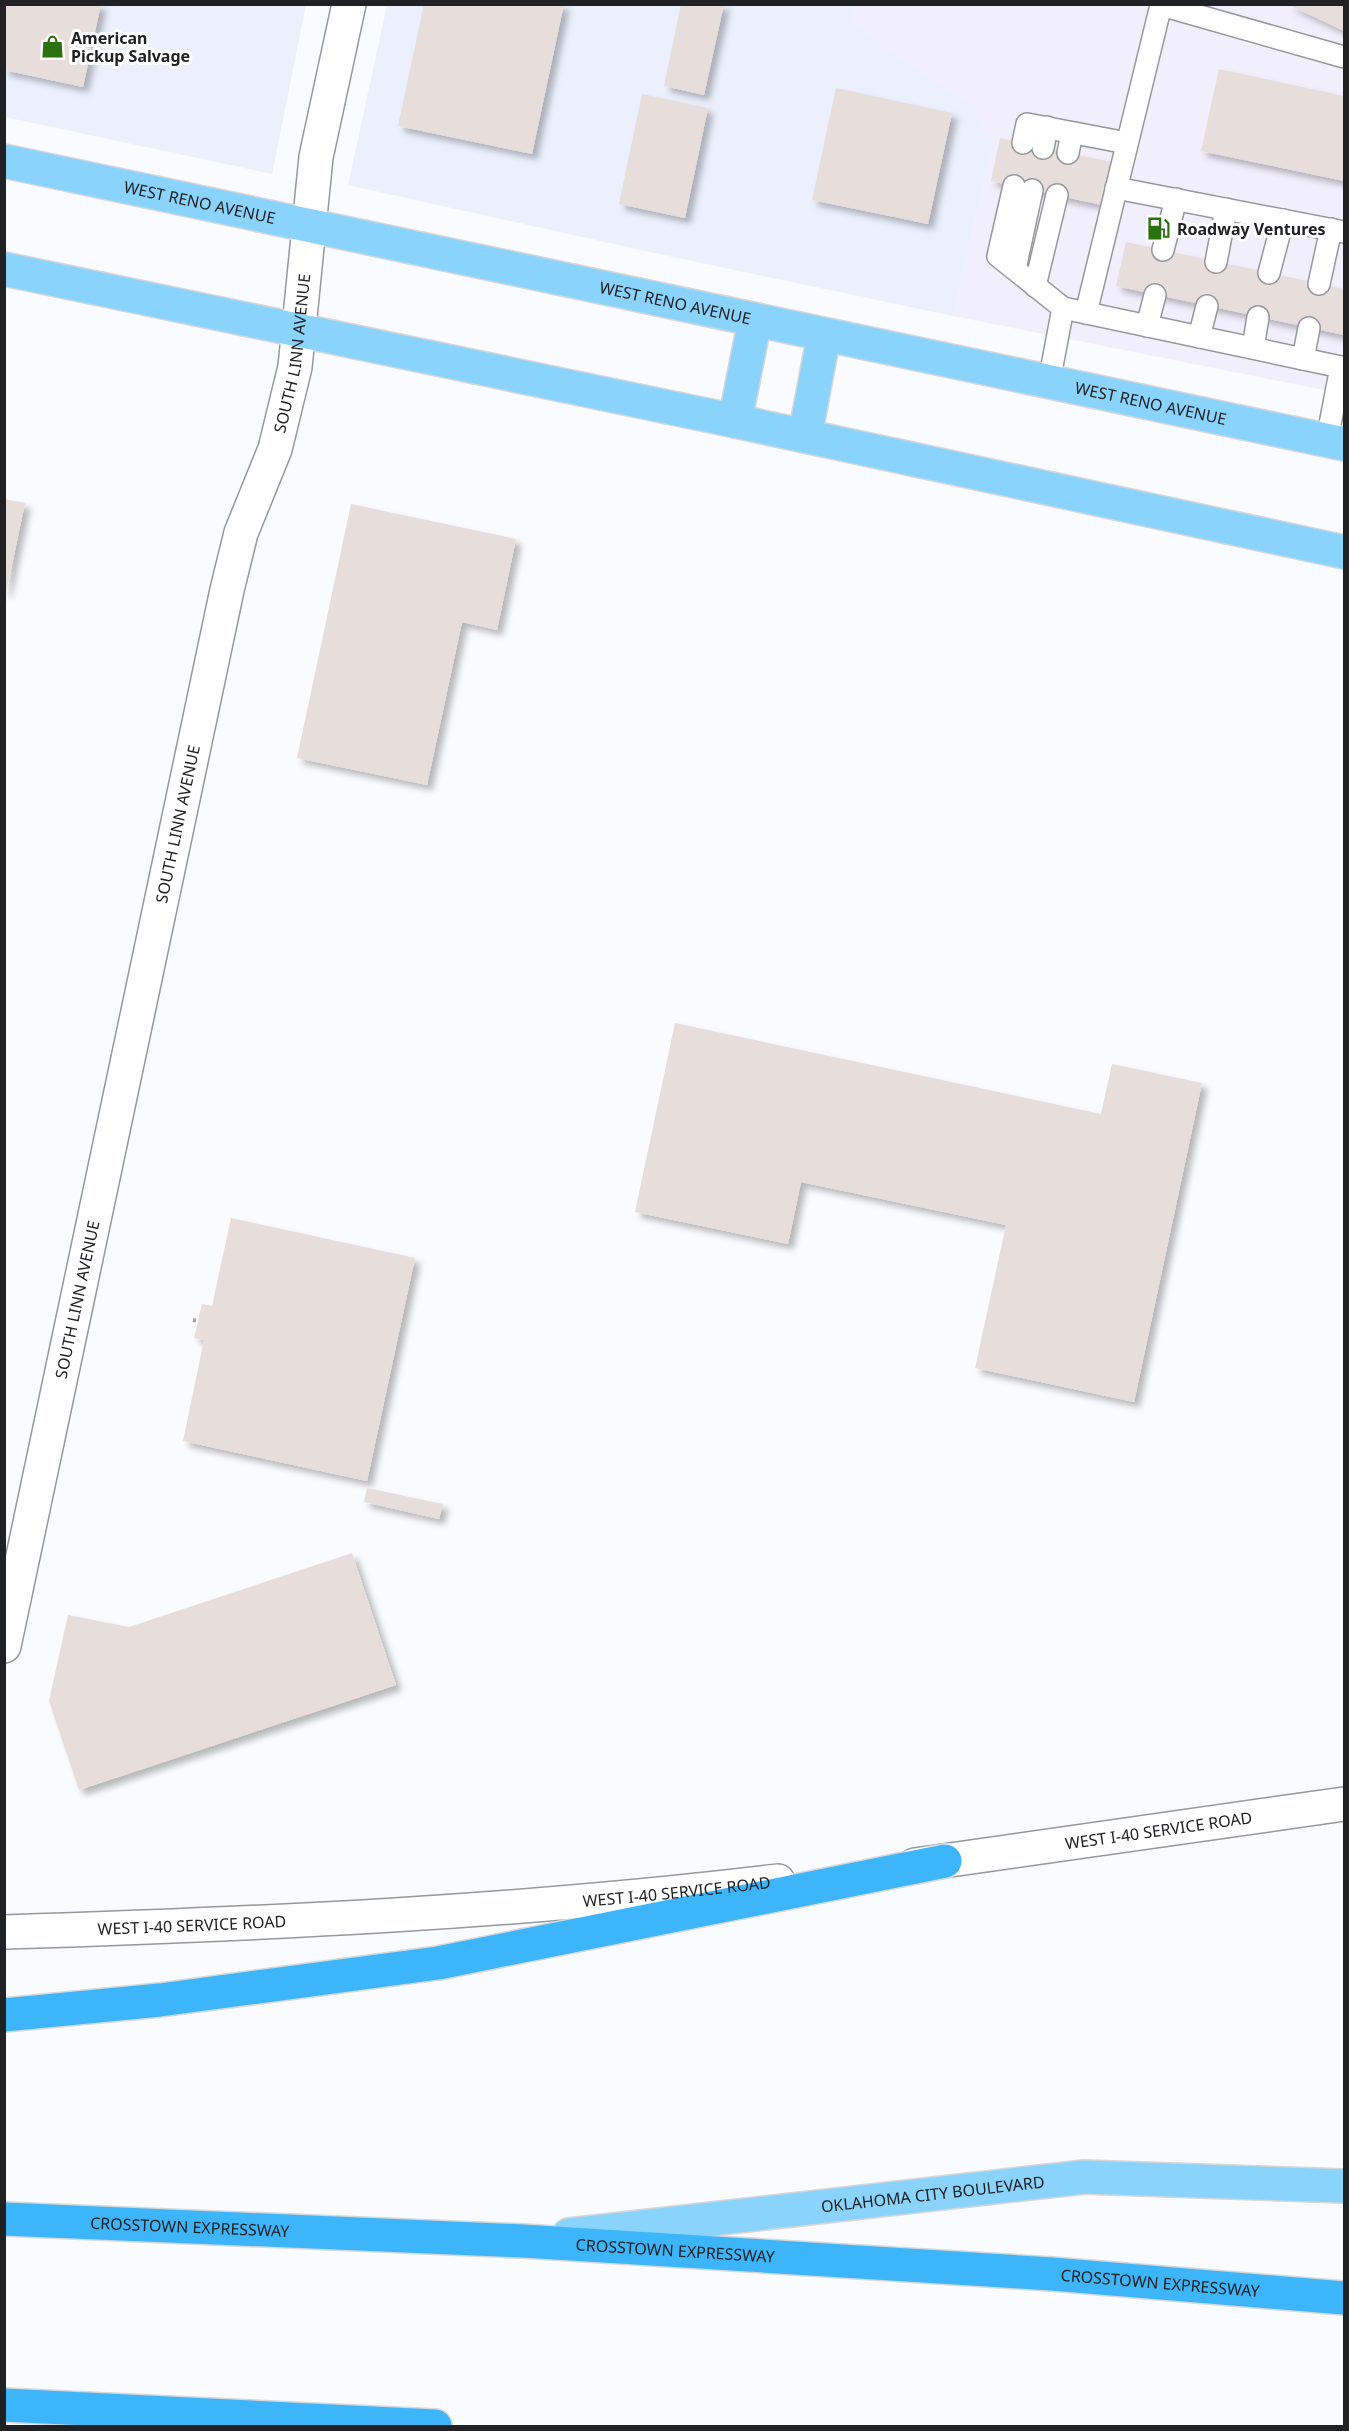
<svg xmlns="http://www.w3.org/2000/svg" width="1349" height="2431" viewBox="0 0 1349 2431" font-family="'Noto Sans',sans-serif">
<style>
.commercial{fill:#f2effc}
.built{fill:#ebf0fc}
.building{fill:#e7dddb;filter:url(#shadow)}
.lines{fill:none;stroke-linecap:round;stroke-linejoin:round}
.service-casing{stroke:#95979f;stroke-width:24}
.minor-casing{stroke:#95979f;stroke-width:36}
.secondary-casing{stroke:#95979f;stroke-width:36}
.primary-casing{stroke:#d7d7d8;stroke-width:36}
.motorway-casing{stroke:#d7d7d8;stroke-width:36}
.path{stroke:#a4a5a8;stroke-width:4;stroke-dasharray:3 3;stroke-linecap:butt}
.service{stroke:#fff;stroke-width:21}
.minor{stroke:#fff;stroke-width:33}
.secondary{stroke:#fff;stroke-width:33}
.primary{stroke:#8ad3fc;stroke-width:33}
.motorway{stroke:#3cb5fa;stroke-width:33}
.labels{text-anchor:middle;stroke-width:6;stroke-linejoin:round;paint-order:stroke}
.poi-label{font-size:16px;font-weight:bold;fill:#202124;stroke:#fff;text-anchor:start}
.street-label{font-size:16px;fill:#202124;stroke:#fff}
</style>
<defs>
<filter id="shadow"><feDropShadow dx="5.5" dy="5.5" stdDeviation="3" flood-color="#0004"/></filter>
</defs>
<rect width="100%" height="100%" fill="#fafbfe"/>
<path class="commercial" d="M852 4 1344 5V394L953 316 993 143 849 23Z"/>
<g class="built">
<path d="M4 5H306L272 174 5 117Z"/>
<path d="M387 5H852L850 23 965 103 993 143 953 316 673 257 348 185Z"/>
</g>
<g class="building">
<path d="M4 4H101L83 87 4 70Z"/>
<path d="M424 4H564L532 154 398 126Z"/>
<path d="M681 4H724L704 95 664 86Z"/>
<path d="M1287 4H1344V31Z"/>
<path d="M1219 69 1344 96V181L1201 151Z"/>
<path d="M836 88 952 113 928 224 812 200Z"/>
<path d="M642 94 708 108 685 218 619 204Z"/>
<path d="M1000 138 1111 162 1102 205 991 181Z"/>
<path d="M1126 242 1344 289V335L1116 286Z"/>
<path d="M4 499 25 503 6 593 4 592Z"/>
<path d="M351 504 516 539 497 630 462 622 427 785 297 758Z"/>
<path d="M675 1023 1101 1114 1112 1064 1202 1083 1134 1402 975 1368 1006 1225 801 1182 788 1244 635 1212Z"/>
<path d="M231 1218 415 1258 367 1481 183 1441 204 1340 194 1338 202 1304 212 1306Z"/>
<path d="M367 1488 443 1504 439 1519 364 1502Z"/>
<path d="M352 1553 396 1685 79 1790 49 1701 68 1615 129 1627Z"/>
</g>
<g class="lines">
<defs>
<g id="service">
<path d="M1023 143 1027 124 1127 143"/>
<path d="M1043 148 1047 127"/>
<path d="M1068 153 1072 133"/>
<path d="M1014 186 998 256 1063 308"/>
<path d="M1116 188 1344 232"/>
<path d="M1163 250 1176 199"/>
<path d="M1216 262 1226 209"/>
<path d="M1015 269 1032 190"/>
<path d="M1269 273 1283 220"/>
<path d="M1319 284 1331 229"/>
<path d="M1035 286 1057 195"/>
<path d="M1086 313 1161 5 1344 57"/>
<path d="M1147 326 1155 295"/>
<path d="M1199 337 1207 306"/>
<path d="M1253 348 1258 317"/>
<path d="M1303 359 1309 328"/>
<path d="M1049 382 1063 308 1341 367 1327 440"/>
</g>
<g id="minor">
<path id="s1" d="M4 1646 227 590 241 533 275 449 295 367 316 157 349 4"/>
</g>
<g id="secondary">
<path id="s2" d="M915 1865 1344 1804"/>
<path id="s3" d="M4 1932C263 1924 521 1912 778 1881"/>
</g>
<g id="primary">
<path id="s4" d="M4 161 1344 444"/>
<path d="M4 269 735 421 1344 552"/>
<path d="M735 421 755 320"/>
<path d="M805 436 824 335"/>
<path id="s5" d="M569 2235 1084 2177 1344 2186"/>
</g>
<g id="motorway">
<path d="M4 2015 160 2000 438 1963 945 1861"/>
<path id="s6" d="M4 2219 523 2241 1052 2274 1344 2298"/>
<path d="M4 2405 435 2426"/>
</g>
</defs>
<use href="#service" class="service-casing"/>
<use href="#minor" class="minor-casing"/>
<use href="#secondary" class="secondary-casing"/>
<use href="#primary" class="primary-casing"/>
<use href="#motorway" class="motorway-casing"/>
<path class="path" d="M193 1320 198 1321"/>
<use href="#service" class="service"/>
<use href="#minor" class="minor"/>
<use href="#secondary" class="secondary"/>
<use href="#primary" class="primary"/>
<use href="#motorway" class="motorway"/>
</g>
<defs>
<symbol id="shop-bare" viewBox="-9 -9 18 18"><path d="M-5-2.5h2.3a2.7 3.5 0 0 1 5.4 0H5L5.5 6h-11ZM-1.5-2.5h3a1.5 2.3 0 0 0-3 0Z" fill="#2b710f" stroke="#fff" stroke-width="2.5" paint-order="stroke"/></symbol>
<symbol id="fuel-bare" viewBox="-9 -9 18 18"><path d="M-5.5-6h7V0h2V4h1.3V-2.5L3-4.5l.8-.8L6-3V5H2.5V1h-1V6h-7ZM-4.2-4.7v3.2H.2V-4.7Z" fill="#2b710f" stroke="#fff" stroke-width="2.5" paint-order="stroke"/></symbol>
</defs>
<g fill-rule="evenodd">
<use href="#shop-bare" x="36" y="30" width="33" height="33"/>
<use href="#fuel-bare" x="1142" y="212" width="33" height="33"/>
</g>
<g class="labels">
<g class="poi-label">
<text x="71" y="44">American<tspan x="71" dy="18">Pickup Salvage</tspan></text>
<text x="1177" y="235">Roadway Ventures</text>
</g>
<g class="street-label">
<text dy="6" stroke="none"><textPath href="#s4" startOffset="200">WEST RENO AVENUE</textPath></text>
<text dy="6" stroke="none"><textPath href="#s4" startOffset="686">WEST RENO AVENUE</textPath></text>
<text dy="6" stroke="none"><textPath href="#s1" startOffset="1326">SOUTH LINN AVENUE</textPath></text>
<text dy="6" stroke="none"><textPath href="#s4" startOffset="1172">WEST RENO AVENUE</textPath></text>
<text dy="6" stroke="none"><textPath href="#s1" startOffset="840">SOUTH LINN AVENUE</textPath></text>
<text dy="6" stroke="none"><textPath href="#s1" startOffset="354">SOUTH LINN AVENUE</textPath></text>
<text dy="6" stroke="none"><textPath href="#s2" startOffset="246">WEST I-40 SERVICE ROAD</textPath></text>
<text dy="6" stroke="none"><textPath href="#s3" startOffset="674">WEST I-40 SERVICE ROAD</textPath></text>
<text dy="6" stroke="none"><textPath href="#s3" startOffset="188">WEST I-40 SERVICE ROAD</textPath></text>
<text dy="6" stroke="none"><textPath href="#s5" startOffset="366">OKLAHOMA CITY BOULEVARD</textPath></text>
<text dy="6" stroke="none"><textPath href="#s6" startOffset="186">CROSSTOWN EXPRESSWAY</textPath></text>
<text dy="6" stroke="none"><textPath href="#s6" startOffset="672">CROSSTOWN EXPRESSWAY</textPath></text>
<text dy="6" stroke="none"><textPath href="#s6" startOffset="1158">CROSSTOWN EXPRESSWAY</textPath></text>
</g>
</g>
<rect width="1349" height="2431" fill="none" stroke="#202124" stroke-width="12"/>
</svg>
